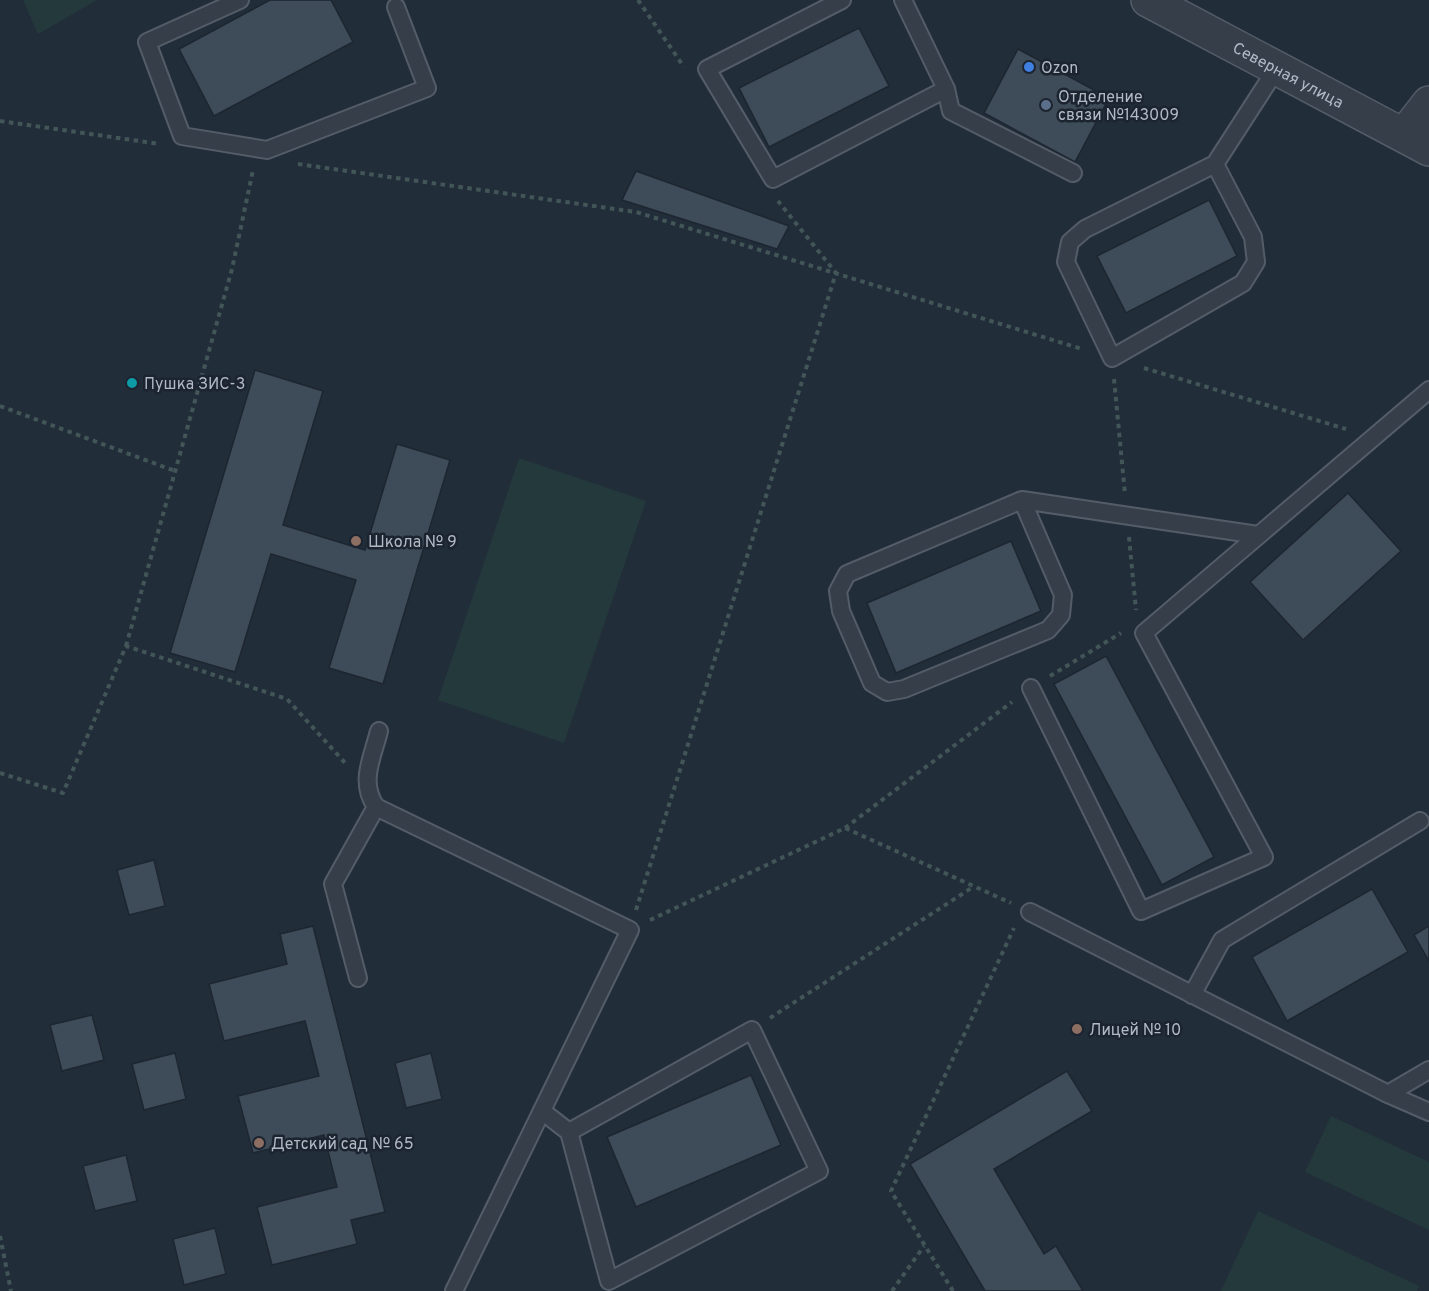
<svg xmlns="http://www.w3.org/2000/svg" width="1429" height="1291" viewBox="0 0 1429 1291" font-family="Overpass,sans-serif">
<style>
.green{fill:#24393b}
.building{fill:#3e4b59;stroke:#1d2631;stroke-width:1.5}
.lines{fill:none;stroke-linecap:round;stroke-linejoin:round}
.service-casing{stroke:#545c68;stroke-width:20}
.minor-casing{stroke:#545c68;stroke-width:36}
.tertiary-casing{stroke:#545c68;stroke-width:36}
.path{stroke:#425658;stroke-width:4;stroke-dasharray:4.5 4.5;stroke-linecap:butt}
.service{stroke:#363e4a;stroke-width:16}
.minor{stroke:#363e4a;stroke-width:33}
.tertiary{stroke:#363e4a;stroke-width:33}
.shop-dot{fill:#3f7fe0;stroke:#1b242f;stroke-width:2}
.service-dot{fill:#5c6f8a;stroke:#1b242f;stroke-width:2}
.culture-dot{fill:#0f9aa8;stroke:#1b242f;stroke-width:2}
.education-dot{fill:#8d6e63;stroke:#1b242f;stroke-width:2}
.labels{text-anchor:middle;stroke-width:5;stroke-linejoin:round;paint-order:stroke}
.poi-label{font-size:16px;fill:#b1b9c6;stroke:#1b242f;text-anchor:start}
.street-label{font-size:16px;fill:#b1b9c6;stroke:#1b242f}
</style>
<rect width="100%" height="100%" fill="#222d3a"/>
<g class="green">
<path d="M23 0H97L38 34Z"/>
<path d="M519 458 646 501 564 743 438 700Z"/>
<path d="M1331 1116 1429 1162V1230L1305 1172Z"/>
<path d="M1258 1211 1419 1286 1417 1291H1221Z"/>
</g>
<g class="building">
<path d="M270 0H331L353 42 214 116 179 49Z"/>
<path d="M859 28 889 86 769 147 739 88Z"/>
<path d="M1018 49 1109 98 1075 162 984 113Z"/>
<path d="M636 171 789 226 777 249 622 200Z"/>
<path d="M1209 200 1237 256 1126 313 1097 256Z"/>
<path d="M255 370 323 391 283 525 365 550 397 444 450 460 383 684 329 668 356 580 271 554 235 672 170 653Z"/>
<path d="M1348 493 1401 551 1303 640 1250 582Z"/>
<path d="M1011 541 1041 611 896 673 867 603Z"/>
<path d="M1106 656 1214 857 1162 885 1054 684Z"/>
<path d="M154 860 165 906 129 915 117 870Z"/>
<path d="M1372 889 1408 952 1287 1021 1252 957Z"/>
<path d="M313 926 385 1212 351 1220 357 1244 272 1265 257 1207 337 1187 324 1135 253 1153 238 1096 319 1076 305 1021 224 1041 209 984 287 964 280 934Z"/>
<path d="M1429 926V961L1414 935Z"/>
<path d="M92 1015 104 1060 62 1071 50 1025Z"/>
<path d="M175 1053 186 1099 144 1110 132 1064Z"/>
<path d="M431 1053 442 1099 406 1108 395 1063Z"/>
<path d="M1067 1071 1092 1111 994 1169 1044 1254 1056 1246 1083 1291H985L910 1164Z"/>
<path d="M751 1075 781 1145 636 1207 607 1137Z"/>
<path d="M126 1155 137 1201 95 1211 83 1166Z"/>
<path d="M215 1228 226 1274 184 1285 173 1239Z"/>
</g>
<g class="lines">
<defs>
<g id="service">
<path d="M240 0 147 42 182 136 267 150 427 88 396 7"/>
<path d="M842 0 707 69 773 179 946 89 903 0"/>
<path d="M946 89 951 111 1073 173"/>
<path d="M1215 164 1253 237 1256 262 1243 283 1112 358 1066 262 1070 242 1085 229 1215 164 1277 68"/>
<path d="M1022 500 1063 595 1061 615 1048 630 904 689 887 692 872 683 841 611 838 591 847 574 1022 500 1258 535"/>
<path d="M1031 688 1141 911 1264 857 1144 633 1429 390"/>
<path d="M376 807 630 930 454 1291"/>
<path d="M1030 912 1388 1094 1429 1112"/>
<path d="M358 978 333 884 376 807C359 782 372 759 379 731"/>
<path d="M1192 995 1222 940 1420 821"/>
<path d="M1388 1094 1429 1070"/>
<path d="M542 1111 569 1132 752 1030 819 1171 609 1281 569 1132"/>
</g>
<path id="minor" d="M1404 135 1429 103"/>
<g id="tertiary">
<path id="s1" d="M1148 0 1429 149"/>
</g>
</defs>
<use href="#service" class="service-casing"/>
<use href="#minor" class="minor-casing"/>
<use href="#tertiary" class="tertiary-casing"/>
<g class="path">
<path d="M638 0 684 67"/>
<path d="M0 121 160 144"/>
<path d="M298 164 636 212 1082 349"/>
<path d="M1144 368 1346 429"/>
<path d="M1114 379 1125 494"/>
<path d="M0 406 175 471"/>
<path d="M1129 537 1136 610"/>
<path d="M126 646 232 269 253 170"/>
<path d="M1050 676 1121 633"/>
<path d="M0 773 63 793 126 646 287 699 347 765"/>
<path d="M845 828 1012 702"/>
<path d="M636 910 836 273 778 201"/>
<path d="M650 920 845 828 1011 903"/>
<path d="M770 1018 973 887"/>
<path d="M0 1236 11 1291"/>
<path d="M892 1291 924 1246"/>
<path d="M953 1291 891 1191 1014 928"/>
</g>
<use href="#service" class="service"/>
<use href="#minor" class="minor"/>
<use href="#tertiary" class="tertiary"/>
</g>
<circle class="shop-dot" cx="1029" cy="67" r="6"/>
<circle class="service-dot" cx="1046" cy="105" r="6"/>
<circle class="culture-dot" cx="132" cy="383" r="6"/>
<g class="education-dot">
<circle cx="356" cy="541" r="6"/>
<circle cx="1077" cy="1029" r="6"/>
<circle cx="259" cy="1143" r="6"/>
</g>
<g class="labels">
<g class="poi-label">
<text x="1041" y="73">Ozon</text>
<text x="1058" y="102">Отделение<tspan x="1058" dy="18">связи №143009</tspan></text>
<text x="144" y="389">Пушка ЗИС-3</text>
<text x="368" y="547">Школа № 9</text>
<text x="1089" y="1035">Лицей № 10</text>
<text x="271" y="1149">Детский сад № 65</text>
</g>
<g class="street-label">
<text dy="6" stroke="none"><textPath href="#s1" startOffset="159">Северная улица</textPath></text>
</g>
</g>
</svg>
